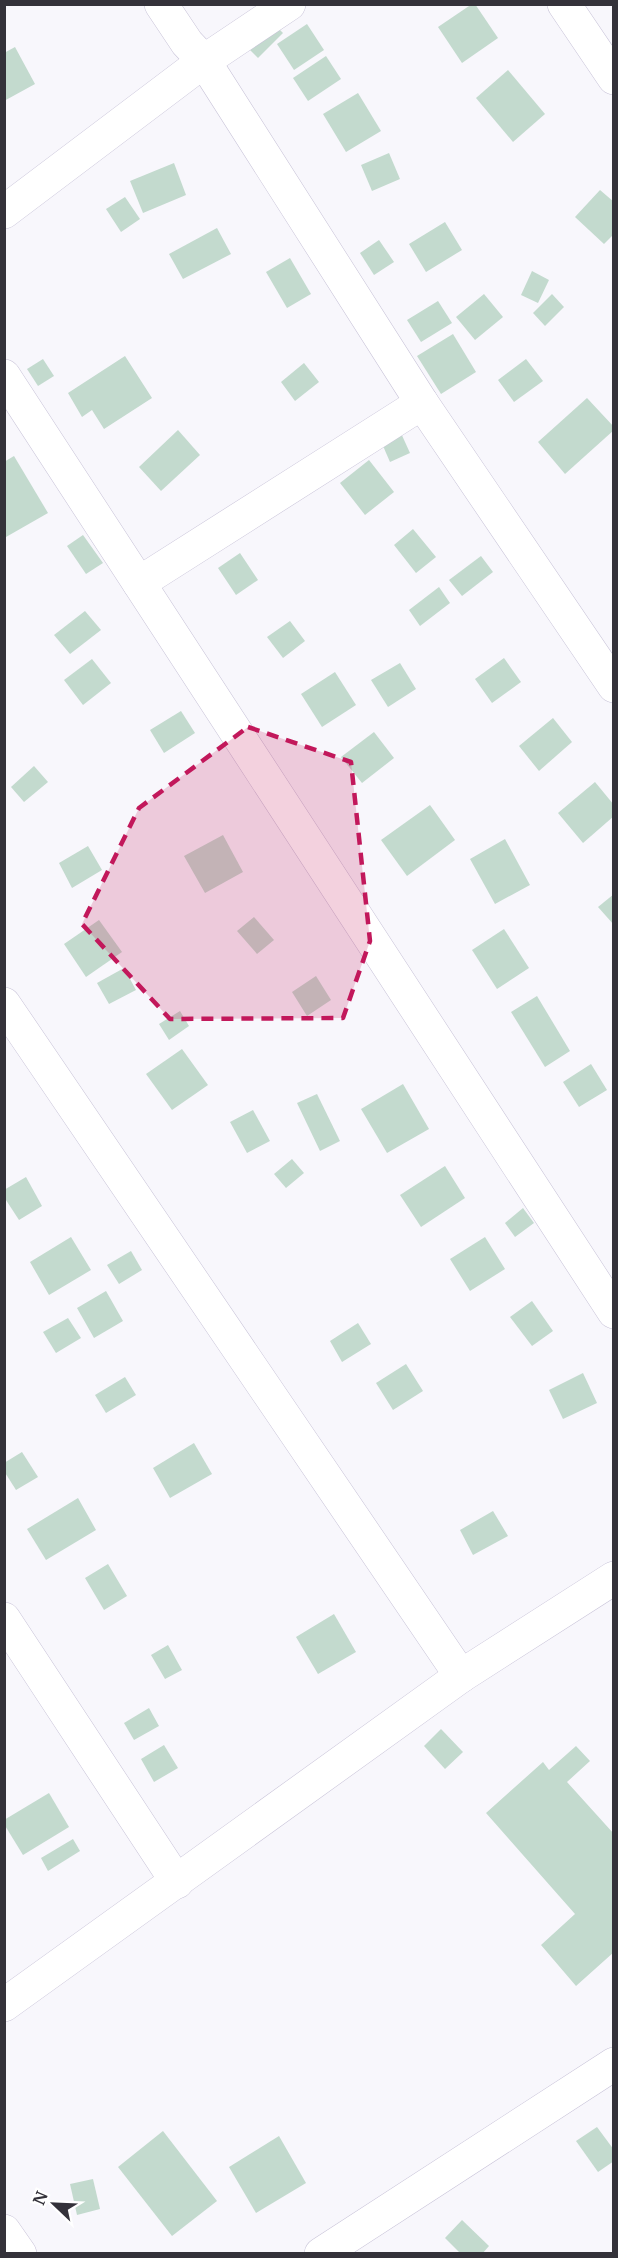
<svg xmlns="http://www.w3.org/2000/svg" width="618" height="2258" viewBox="0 0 618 2258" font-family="Merriweather,serif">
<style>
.building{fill:#c3dace}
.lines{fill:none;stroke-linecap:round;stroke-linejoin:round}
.minor-casing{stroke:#c8c3d8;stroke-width:34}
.minor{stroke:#fff;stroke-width:33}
.marked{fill:#c2185b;fill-opacity:0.2;stroke:#c2185b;stroke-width:4.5;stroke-dasharray:12 8;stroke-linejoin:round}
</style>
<rect width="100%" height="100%" fill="#f8f7fc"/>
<g class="building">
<path d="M472 4H475L498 38 462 63 438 27Z"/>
<path d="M268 18 283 33 258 58 243 43Z"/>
<path d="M307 24 324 50 294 70 277 44Z"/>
<path d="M15 47 35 84 4 101V53Z"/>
<path d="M326 56 341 79 308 101 293 78Z"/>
<path d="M508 70 545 114 513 142 476 98Z"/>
<path d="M358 93 381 131 346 152 323 114Z"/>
<path d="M389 153 400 179 372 191 361 165Z"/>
<path d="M174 163 186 195 143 213 130 181Z"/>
<path d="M600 190 614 202V234L604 244 575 217Z"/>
<path d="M125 197 140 219 121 232 106 209Z"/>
<path d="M445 222 462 250 426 272 409 244Z"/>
<path d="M217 228 231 254 183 279 169 254Z"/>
<path d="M379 240 394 262 374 275 360 253Z"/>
<path d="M290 258 311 294 287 308 266 272Z"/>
<path d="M532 271 549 280 538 303 521 295Z"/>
<path d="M484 294 503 317 475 340 456 317Z"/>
<path d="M552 294 564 307 545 326 533 313Z"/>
<path d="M438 301 452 323 421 342 407 320Z"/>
<path d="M453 334 476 372 441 394 417 356Z"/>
<path d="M125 356 152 398 104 429 92 410 82 417 68 393Z"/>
<path d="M43 359 54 376 38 386 27 369Z"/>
<path d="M526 359 543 381 514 402 498 380Z"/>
<path d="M304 363 319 382 295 401 281 382Z"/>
<path d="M587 398 614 427V430L565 474 538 442Z"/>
<path d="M178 430 200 455 161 491 139 467Z"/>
<path d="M400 431 410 453 390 462 380 439Z"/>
<path d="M14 456 48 513 6 537 4 534V462Z"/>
<path d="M369 460 394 492 365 515 340 483Z"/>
<path d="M413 529 436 557 416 573 394 545Z"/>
<path d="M83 535 103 563 86 574 67 546Z"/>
<path d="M240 553 258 580 236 595 218 568Z"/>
<path d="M481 556 493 572 462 596 449 580Z"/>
<path d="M439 587 450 603 420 626 409 610Z"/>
<path d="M85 611 101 630 70 654 54 635Z"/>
<path d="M290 621 305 641 283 658 267 637Z"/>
<path d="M504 658 521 682 492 703 475 679Z"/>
<path d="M92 659 111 683 83 705 64 680Z"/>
<path d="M400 663 416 689 388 707 371 680Z"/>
<path d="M335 672 356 705 322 727 301 694Z"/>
<path d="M181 711 195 733 164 753 150 730Z"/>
<path d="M553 718 572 742 539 771 519 746Z"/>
<path d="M374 732 394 758 362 783 341 757Z"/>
<path d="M34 766 48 782 24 802 11 787Z"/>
<path d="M595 782 614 805V816L583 843 558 813Z"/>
<path d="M430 805 455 840 407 876 381 840Z"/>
<path d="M223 835 243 872 205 893 184 856Z"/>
<path d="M505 839 530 885 495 904 470 859Z"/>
<path d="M88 846 102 870 72 888 59 863Z"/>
<path d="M614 894V925L598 907Z"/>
<path d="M254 917 274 940 257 954 237 931Z"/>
<path d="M99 920 122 952 86 977 64 944Z"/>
<path d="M504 929 529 968 497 989 472 950Z"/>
<path d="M124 968 136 990 109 1004 97 983Z"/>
<path d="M316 976 331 1000 307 1016 292 992Z"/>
<path d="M537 996 570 1051 545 1067 511 1012Z"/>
<path d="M180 1011 189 1026 169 1040 159 1024Z"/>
<path d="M182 1049 208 1085 172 1110 146 1074Z"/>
<path d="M591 1064 607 1090 579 1107 563 1082Z"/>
<path d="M403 1084 429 1129 387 1153 361 1109Z"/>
<path d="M317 1094 340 1141 320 1151 297 1103Z"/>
<path d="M253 1110 270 1141 247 1153 230 1122Z"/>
<path d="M292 1159 304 1173 286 1188 274 1174Z"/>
<path d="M445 1166 465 1198 421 1227 400 1195Z"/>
<path d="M26 1177 42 1206 19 1220 4 1197V1190Z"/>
<path d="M523 1208 534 1223 515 1237 505 1223Z"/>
<path d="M71 1237 91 1270 49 1295 30 1262Z"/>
<path d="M485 1237 505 1269 470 1291 450 1259Z"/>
<path d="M131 1251 142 1270 119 1284 107 1265Z"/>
<path d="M106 1291 123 1321 94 1338 77 1308Z"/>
<path d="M532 1301 553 1331 532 1346 510 1317Z"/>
<path d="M68 1318 81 1338 56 1353 43 1332Z"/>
<path d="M358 1323 371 1344 342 1362 330 1341Z"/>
<path d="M406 1364 423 1391 393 1410 376 1383Z"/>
<path d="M583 1373 597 1403 563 1419 549 1390Z"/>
<path d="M125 1377 136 1395 106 1413 95 1395Z"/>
<path d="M194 1443 212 1474 170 1498 153 1468Z"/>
<path d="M22 1452 38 1477 16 1490 4 1471V1463Z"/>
<path d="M78 1498 96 1530 46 1560 27 1529Z"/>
<path d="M493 1511 508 1536 473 1555 460 1530Z"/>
<path d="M108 1564 127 1596 104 1610 85 1578Z"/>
<path d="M334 1614 356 1652 318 1674 296 1637Z"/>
<path d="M168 1645 182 1670 165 1679 151 1655Z"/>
<path d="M149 1708 159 1726 134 1740 124 1723Z"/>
<path d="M441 1729 463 1752 445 1769 424 1746Z"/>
<path d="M164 1745 178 1768 154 1782 141 1759Z"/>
<path d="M576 1746 590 1761 567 1782 614 1834V1952L576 1986 541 1945 575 1914 486 1813 543 1762 549 1770Z"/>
<path d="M49 1793 69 1827 23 1855 4 1824V1820Z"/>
<path d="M73 1839 80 1851 48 1871 41 1858Z"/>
<path d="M597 2127 614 2150V2161L598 2172 576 2141Z"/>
<path d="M163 2131 217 2201 172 2236 118 2167Z"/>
<path d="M279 2136 306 2183 256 2213 229 2167Z"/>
<path d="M93 2179 100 2209 77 2215 70 2184Z"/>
<path d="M462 2220 489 2246 482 2254H461L445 2238Z"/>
</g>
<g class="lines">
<defs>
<g id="minor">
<path d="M161 4 187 43 204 61 422 403 614 686"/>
<path d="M564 4 614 78"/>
<path d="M4 212 204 61 289 4"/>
<path d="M4 376 614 1312"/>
<path d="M139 583 422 403"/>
<path d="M4 1004 461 1676"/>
<path d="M4 1619 177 1882"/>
<path d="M4 2005 461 1676 614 1578"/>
<path d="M4 2231 20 2254"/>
<path d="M321 2254 614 2064"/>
</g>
</defs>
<use href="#minor" class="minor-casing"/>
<use href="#minor" class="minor"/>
</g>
<path class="marked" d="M248 727 351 762 370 941 343 1018 170 1019 82 924 139 808Z"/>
<rect width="618" height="2258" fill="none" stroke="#34323a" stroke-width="12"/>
<g transform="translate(54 2204) rotate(293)" stroke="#ffffff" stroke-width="4.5" paint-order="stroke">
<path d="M0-4.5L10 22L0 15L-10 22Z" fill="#34323a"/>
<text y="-9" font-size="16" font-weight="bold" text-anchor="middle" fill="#34323a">N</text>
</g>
</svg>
